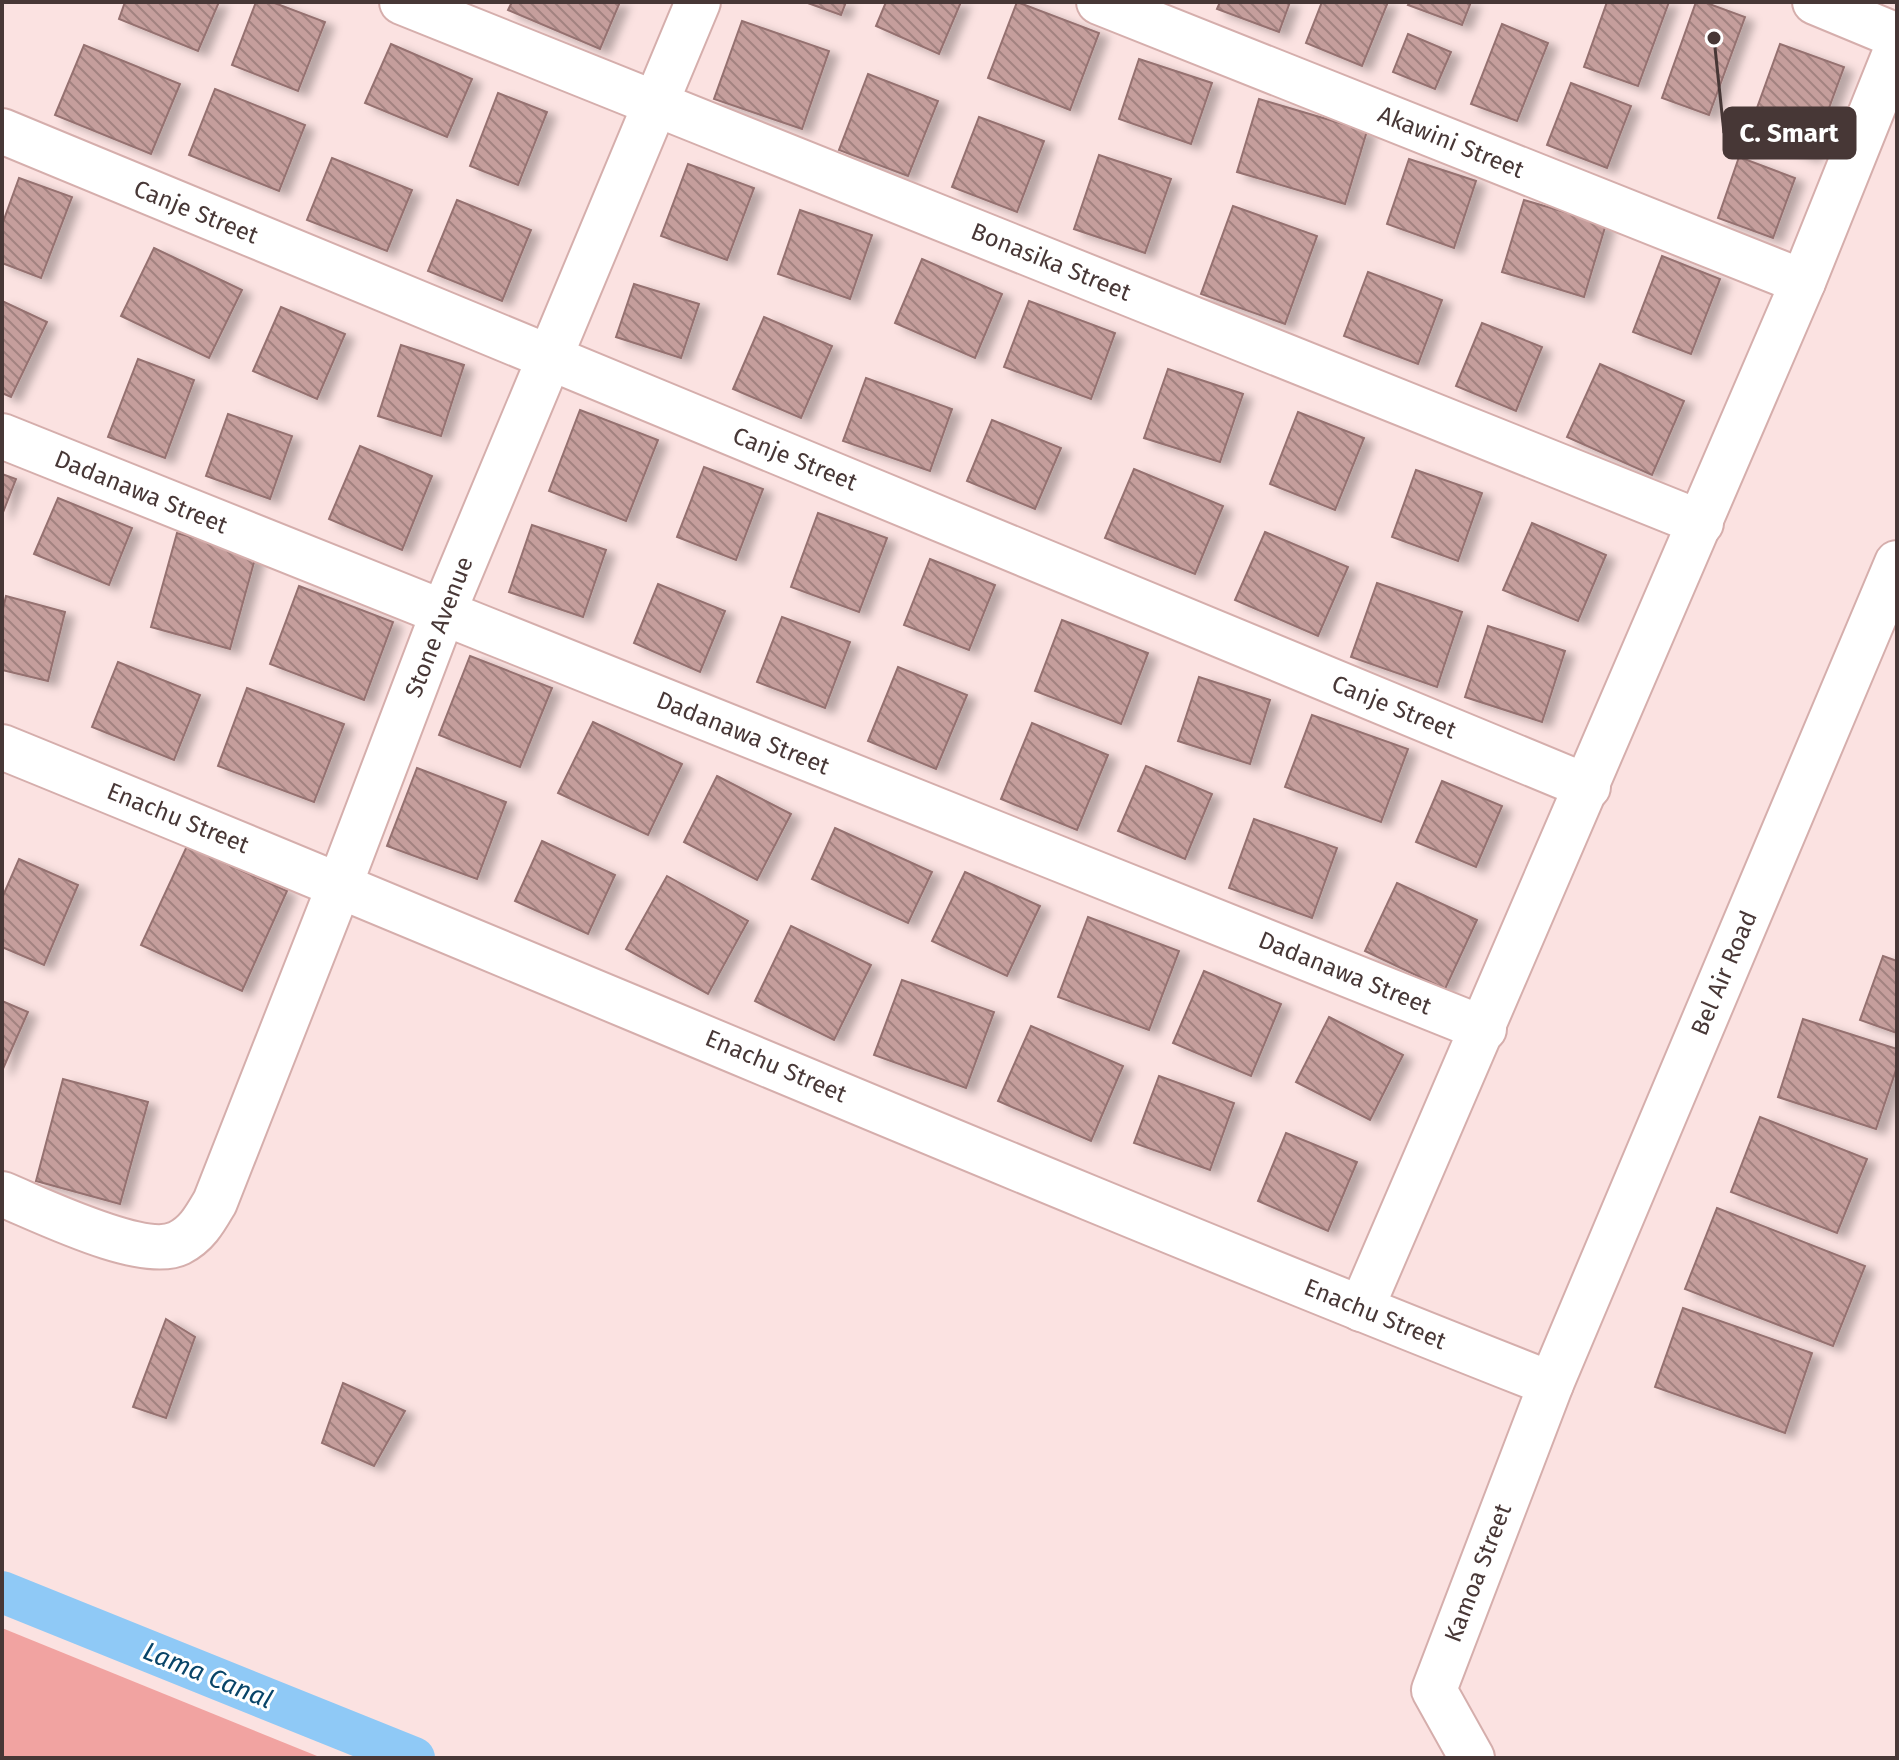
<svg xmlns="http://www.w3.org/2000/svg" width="1899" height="1760" viewBox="0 0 1899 1760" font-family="'Fira Sans',sans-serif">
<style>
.green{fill:#f1a3a1}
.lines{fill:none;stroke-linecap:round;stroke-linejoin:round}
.canal{stroke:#8fc9f6;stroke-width:42}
.building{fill:url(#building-back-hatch);stroke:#957170;stroke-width:2;filter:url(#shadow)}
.minor-casing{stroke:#d5aeac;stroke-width:48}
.minor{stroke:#fff;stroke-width:44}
.labels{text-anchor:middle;stroke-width:6;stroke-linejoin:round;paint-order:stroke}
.street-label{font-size:24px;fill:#473736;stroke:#fff}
.water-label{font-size:26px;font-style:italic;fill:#084468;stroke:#fff}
.leader{fill:none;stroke:#473736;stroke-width:3}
.callout-dot{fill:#473736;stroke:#fff;stroke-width:3}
.callout{fill:#473736;stroke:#473736;stroke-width:3}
.callout-label{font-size:26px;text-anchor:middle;font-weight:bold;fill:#fff}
</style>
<defs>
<pattern id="building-back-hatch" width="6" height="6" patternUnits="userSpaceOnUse" patternTransform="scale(2)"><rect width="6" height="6" fill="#c59e9c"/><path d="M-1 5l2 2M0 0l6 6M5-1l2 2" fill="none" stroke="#a28280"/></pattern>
<filter id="shadow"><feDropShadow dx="9" dy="5" stdDeviation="4" flood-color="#0004"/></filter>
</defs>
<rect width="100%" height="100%" fill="#fbe2e1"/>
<path class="green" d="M2 1628 322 1758H2Z"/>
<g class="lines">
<path class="canal" d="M2 1592 414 1758"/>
</g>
<g class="building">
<path d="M125 2H219L198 51 119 19Z"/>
<path d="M256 2H272L325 22 298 91 232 65Z"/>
<path d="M512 2H620L600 49 508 10Z"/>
<path d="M805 2H846L841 15Z"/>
<path d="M886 2H961L939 54 876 26Z"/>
<path d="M1017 2 1099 33 1070 110 988 78Z"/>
<path d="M1220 2H1290L1279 32 1217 9Z"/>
<path d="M1322 2H1388L1362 66 1306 43Z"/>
<path d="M1410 2H1471L1462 25 1408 5Z"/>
<path d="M1607 2H1669L1638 86 1584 67Z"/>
<path d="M1696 2H1704L1745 17 1709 115 1662 98Z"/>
<path d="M742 21 829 51 802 129 714 99Z"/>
<path d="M1502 24 1548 43 1517 121 1471 104Z"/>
<path d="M1408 34 1451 52 1435 89 1393 72Z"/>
<path d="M391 44 472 79 447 137 365 103Z"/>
<path d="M1780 44 1844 67 1811 157 1748 133Z"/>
<path d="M84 45 180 84 151 154 55 115Z"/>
<path d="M1139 59 1212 83 1191 144 1119 119Z"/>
<path d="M868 74 938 101 908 176 839 150Z"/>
<path d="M1571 83 1631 106 1607 168 1547 145Z"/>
<path d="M215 89 305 125 279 191 189 155Z"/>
<path d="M498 93 547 112 518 185 470 166Z"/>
<path d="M1259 99 1367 131 1345 204 1237 172Z"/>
<path d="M979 117 1044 141 1017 212 952 187Z"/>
<path d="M1099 155 1171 179 1145 253 1074 229Z"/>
<path d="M1739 157 1795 178 1773 238 1718 218Z"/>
<path d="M332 158 412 190 387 251 307 220Z"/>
<path d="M1409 159 1476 181 1454 248 1387 224Z"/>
<path d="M688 164 754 188 727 260 661 236Z"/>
<path d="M19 178 72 197 41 278 2 263V225Z"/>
<path d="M457 200 531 230 502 301 428 271Z"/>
<path d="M1524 200 1606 224 1584 297 1502 272Z"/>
<path d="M1233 206 1317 236 1285 324 1201 294Z"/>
<path d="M800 210 872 235 850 299 778 274Z"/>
<path d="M154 248 242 290 209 358 121 316Z"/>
<path d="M1662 256 1720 279 1691 354 1633 332Z"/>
<path d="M922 259 1002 294 975 358 895 323Z"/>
<path d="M1368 272 1442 300 1418 364 1344 336Z"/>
<path d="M634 284 699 304 681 358 616 337Z"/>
<path d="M2 301 47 322 11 397 2 393Z"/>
<path d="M1029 301 1115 333 1091 399 1004 367Z"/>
<path d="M281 307 345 334 317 399 253 371Z"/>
<path d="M764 317 832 346 801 418 733 389Z"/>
<path d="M1482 323 1542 347 1516 411 1456 386Z"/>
<path d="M401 345 464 365 441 436 378 416Z"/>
<path d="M138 359 194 380 165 458 108 437Z"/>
<path d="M1600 364 1684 401 1652 475 1567 437Z"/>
<path d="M1168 369 1243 394 1220 462 1144 438Z"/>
<path d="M866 378 952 409 930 471 843 441Z"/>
<path d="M580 410 658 440 626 521 549 491Z"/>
<path d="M1298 412 1364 438 1335 510 1270 484Z"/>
<path d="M228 414 292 436 270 499 206 476Z"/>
<path d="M992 420 1061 448 1035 509 967 481Z"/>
<path d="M360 446 432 476 402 550 329 519Z"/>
<path d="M704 467 763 489 736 560 677 537Z"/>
<path d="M1134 469 1223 506 1195 574 1105 538Z"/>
<path d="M1416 470 1482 493 1458 561 1392 537Z"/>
<path d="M2 474 16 479 2 515Z"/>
<path d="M58 498 132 528 109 585 34 554Z"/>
<path d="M818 513 887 538 859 612 791 587Z"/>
<path d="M1532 523 1606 555 1578 621 1503 590Z"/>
<path d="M532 525 606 550 583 617 509 592Z"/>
<path d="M1265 532 1348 567 1318 636 1235 600Z"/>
<path d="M177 533 256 555 230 649 151 627Z"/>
<path d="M930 559 995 585 969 650 904 625Z"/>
<path d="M1377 583 1462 612 1437 687 1351 657Z"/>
<path d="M658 584 725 611 700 672 634 643Z"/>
<path d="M299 586 393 622 364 700 270 664Z"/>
<path d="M6 596 65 612 48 681 2 670V613Z"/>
<path d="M782 617 850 642 825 708 757 682Z"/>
<path d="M1062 620 1148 653 1121 724 1035 691Z"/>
<path d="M1488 626 1565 651 1542 722 1465 697Z"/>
<path d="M470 656 552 688 520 767 439 735Z"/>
<path d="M118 662 200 695 174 760 92 727Z"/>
<path d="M898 667 967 695 936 769 868 741Z"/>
<path d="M1199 677 1270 700 1250 764 1178 741Z"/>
<path d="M247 688 344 724 314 802 218 766Z"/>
<path d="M1312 715 1408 749 1381 822 1285 787Z"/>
<path d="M593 722 682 764 648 835 558 793Z"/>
<path d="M1032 723 1108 755 1077 830 1001 799Z"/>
<path d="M1146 766 1212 794 1185 859 1118 831Z"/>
<path d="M417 768 506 802 477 879 387 846Z"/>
<path d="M717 776 791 814 757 880 684 842Z"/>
<path d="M1442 781 1502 806 1476 867 1416 842Z"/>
<path d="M1254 819 1337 848 1312 918 1229 888Z"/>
<path d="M835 828 932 872 908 923 812 879Z"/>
<path d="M542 841 615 875 588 934 515 901Z"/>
<path d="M187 846 287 891 242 991 141 945Z"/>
<path d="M19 859 78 885 44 965 2 947V898Z"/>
<path d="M965 872 1040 906 1007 976 932 941Z"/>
<path d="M667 876 748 921 708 994 626 949Z"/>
<path d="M1397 883 1477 920 1445 989 1365 951Z"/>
<path d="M1088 917 1179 951 1149 1030 1058 997Z"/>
<path d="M791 926 871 965 834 1040 755 1001Z"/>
<path d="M1883 956 1897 961V1033L1860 1020Z"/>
<path d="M1204 971 1281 1004 1251 1076 1173 1043Z"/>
<path d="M902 980 994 1012 966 1088 874 1055Z"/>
<path d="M2 1001 28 1012 2 1071Z"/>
<path d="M1329 1017 1403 1055 1370 1120 1296 1082Z"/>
<path d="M1803 1019 1897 1049V1067L1876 1129 1778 1097Z"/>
<path d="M1031 1026 1123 1066 1091 1141 998 1101Z"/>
<path d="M1159 1076 1234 1103 1210 1170 1134 1143Z"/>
<path d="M63 1079 148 1102 120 1204 36 1181Z"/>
<path d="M1760 1117 1867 1159 1837 1233 1731 1192Z"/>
<path d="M1286 1133 1357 1162 1328 1231 1258 1201Z"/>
<path d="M1717 1208 1865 1266 1833 1346 1685 1289Z"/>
<path d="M1683 1308 1812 1353 1785 1433 1655 1387Z"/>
<path d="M166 1319 195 1337 166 1418 133 1407Z"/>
<path d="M343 1383 405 1411 374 1466 322 1443Z"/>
</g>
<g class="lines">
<defs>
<g id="minor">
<path d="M402 2 1701 523"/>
<path d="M1099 2 1803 282"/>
<path d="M1815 2 1897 36"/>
<path d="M2 131 1588 787"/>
<path d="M2 436 1484 1029"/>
<path d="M2 747C519 957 1032 1180 1551 1384"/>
<path d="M2 1194C39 1209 143 1261 179 1243 197 1234 205 1219 215 1202L340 884 443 613 698 2"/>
<path d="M1361 1309 1803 282 1897 48"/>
<path d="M1472 1758 1434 1690 1551 1384 1897 563"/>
</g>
</defs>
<use href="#minor" class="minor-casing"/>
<use href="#minor" class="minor"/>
</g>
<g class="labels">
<g class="street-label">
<text transform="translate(1451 142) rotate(22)" y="8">Akawini Street</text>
<text transform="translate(196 212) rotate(22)" y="8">Canje Street</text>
<text transform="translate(1051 262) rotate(22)" y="8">Bonasika Street</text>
<text transform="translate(795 459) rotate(22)" y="8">Canje Street</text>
<text transform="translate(141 492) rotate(22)" y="8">Dadanawa Street</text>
<text transform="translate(439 627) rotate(-69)" y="8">Stone Avenue</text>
<text transform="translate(1394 707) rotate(22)" y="8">Canje Street</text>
<text transform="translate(743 733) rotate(22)" y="8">Dadanawa Street</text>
<text transform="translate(178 818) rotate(22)" y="8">Enachu Street</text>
<text transform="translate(1345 973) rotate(22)" y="8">Dadanawa Street</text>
<text transform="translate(1724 973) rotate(-67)" y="8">Bel Air Road</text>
<text transform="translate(776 1066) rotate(23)" y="8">Enachu Street</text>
<text transform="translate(1375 1314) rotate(22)" y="8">Enachu Street</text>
<text transform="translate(1478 1573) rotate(-69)" y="8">Kamoa Street</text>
</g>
<g class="water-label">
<text transform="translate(208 1675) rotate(22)" y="9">Lama Canal</text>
</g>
</g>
<path class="leader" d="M1714 38L1724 133"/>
<circle class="callout-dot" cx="1714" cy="38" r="8"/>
<rect class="callout" x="1724" y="108" width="131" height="50" rx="8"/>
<g class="callout-label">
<text x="1789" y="142">C. Smart</text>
</g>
<rect width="1899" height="1760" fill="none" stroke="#473736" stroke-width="8"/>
</svg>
